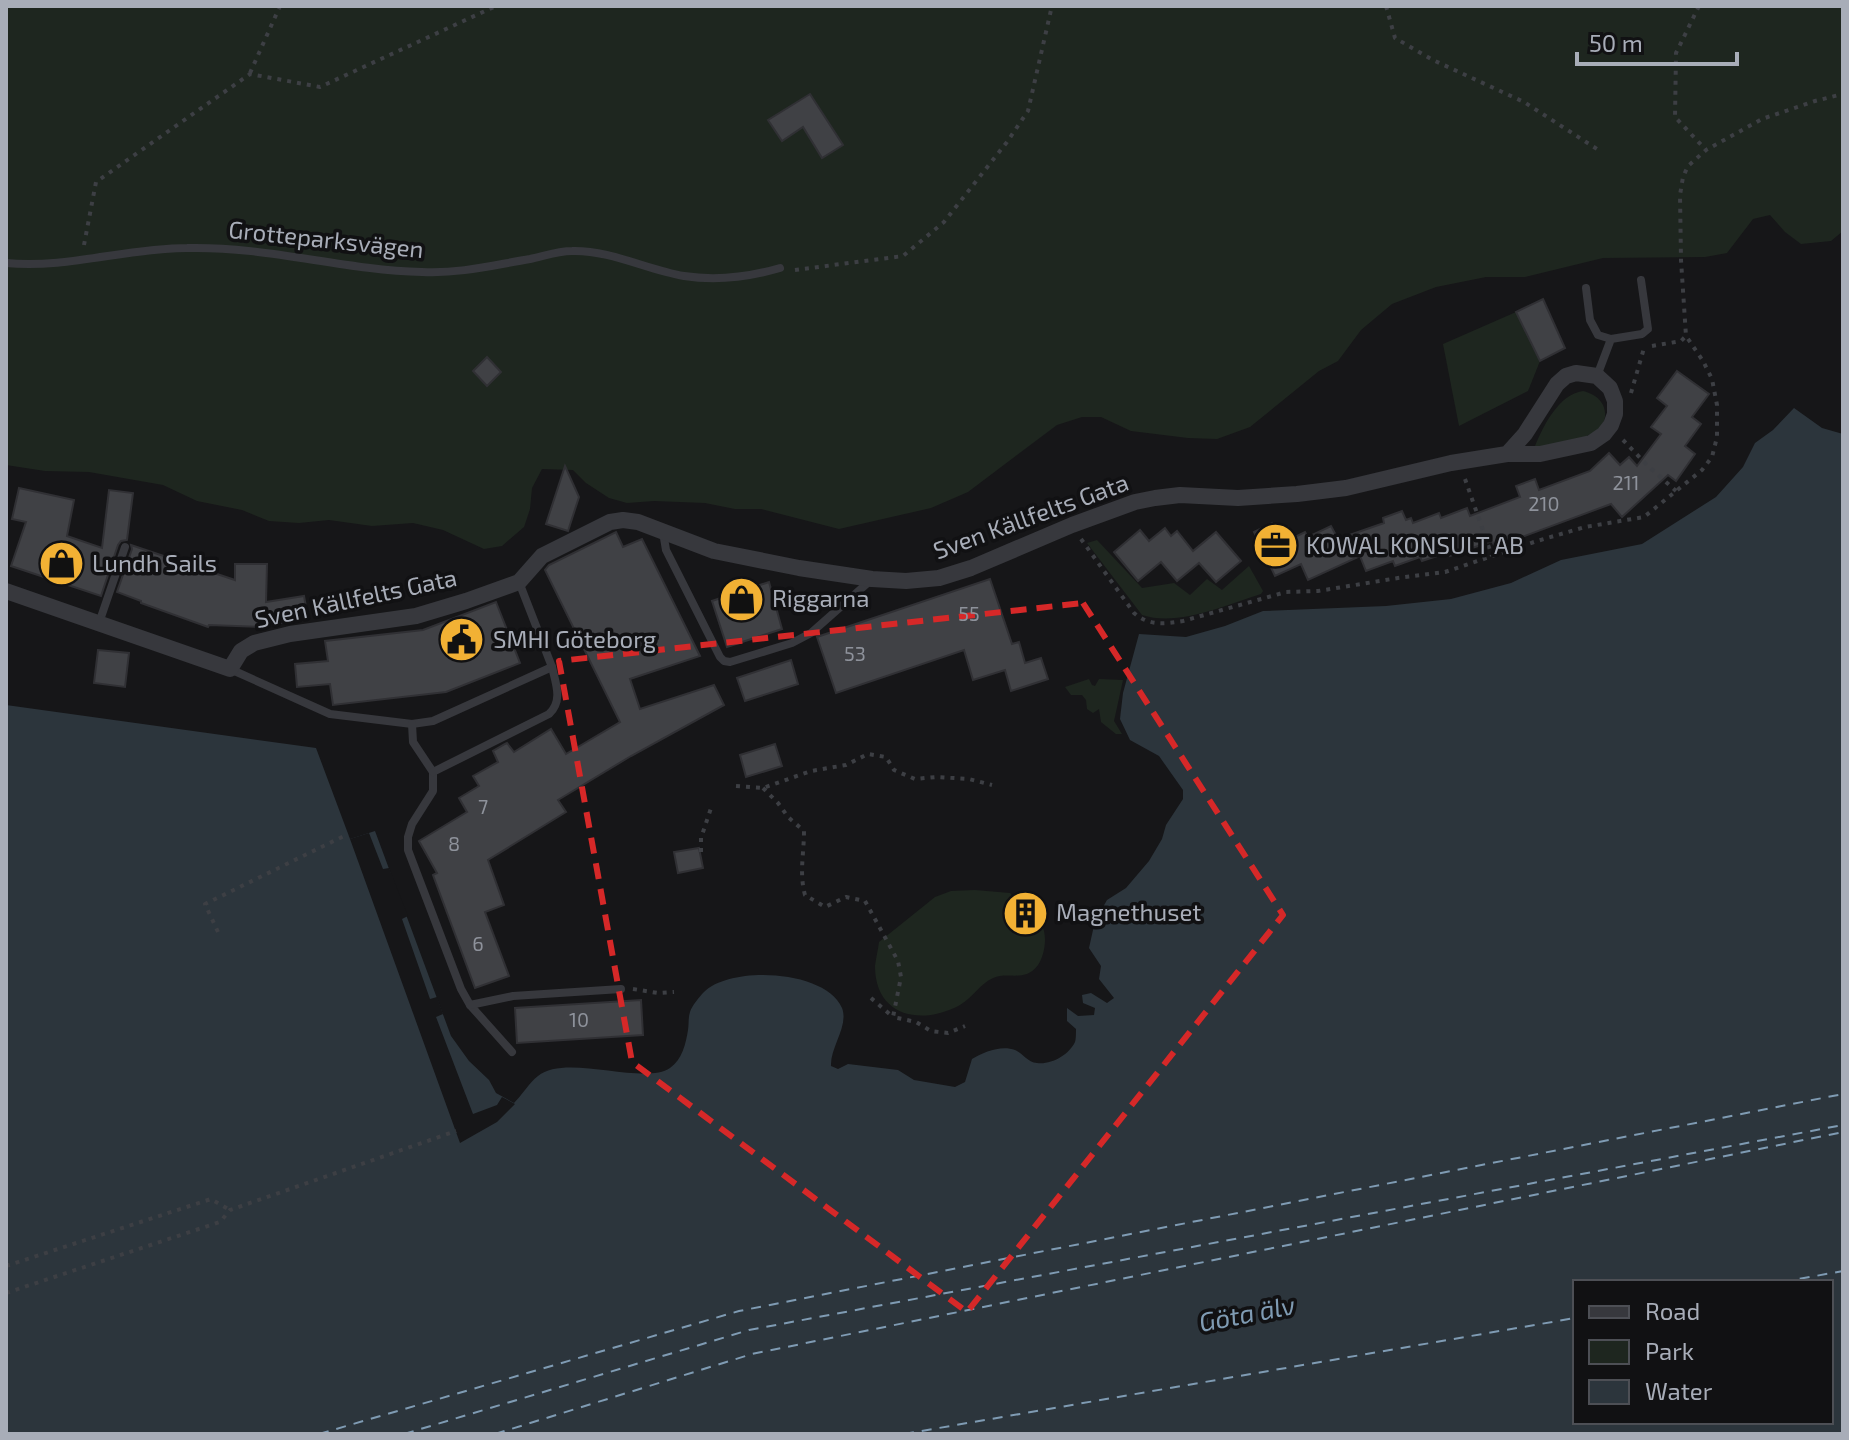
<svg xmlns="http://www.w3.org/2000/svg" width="1849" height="1440" viewBox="0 0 1849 1440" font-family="'Exo 2',sans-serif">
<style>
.green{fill:#1e261f}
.water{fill:#2c353c;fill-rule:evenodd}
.pier{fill:#161618}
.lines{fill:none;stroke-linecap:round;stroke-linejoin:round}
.ferry{stroke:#7f9bb3;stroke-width:2;stroke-dasharray:10 8;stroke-linecap:butt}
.building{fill:#404145;stroke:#303034;stroke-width:2}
.path{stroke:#3d3f44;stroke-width:4;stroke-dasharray:4 6;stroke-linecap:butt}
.service{stroke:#37383d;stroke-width:8}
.minor{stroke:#37383d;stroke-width:16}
.marked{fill:none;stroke:#d62828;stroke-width:6;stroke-dasharray:16 10;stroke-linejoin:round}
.labels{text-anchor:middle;stroke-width:7;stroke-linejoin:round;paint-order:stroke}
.number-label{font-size:20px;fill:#8e929b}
.street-label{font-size:24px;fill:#a8adb8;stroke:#111113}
.poi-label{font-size:24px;fill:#a8adb8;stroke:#111113;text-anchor:start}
.water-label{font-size:26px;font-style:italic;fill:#7f9bb3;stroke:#111113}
</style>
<rect width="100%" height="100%" fill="#161618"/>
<g class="green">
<path d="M6 6H1843V231L1831 241 1801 244 1785 232 1770 215 1753 219 1727 253 1705 257 1603 258 1525 277H1486L1436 287 1392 304 1361 330 1338 361 1319 371 1250 427 1217 439 1188 438 1131 431 1101 417H1082L1057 425 968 492 931 508 839 529 761 509H735L705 503 654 501 627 503 609 498 586 483 573 470 542 469 532 488 530 509 524 527 502 546 484 549 443 530 413 523 372 526 329 520 299 523 269 521 242 510 197 501 163 485 89 472 45 471 6 465Z"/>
<path d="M1516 312 1540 361 1528 391 1459 426 1443 344Z"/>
<path d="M1583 391C1591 393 1599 397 1603 405 1617 439 1558 443 1538 448L1535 446C1543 426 1559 394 1583 391Z"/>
<path d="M1097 540 1142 588 1174 583 1190 595 1207 579 1222 590 1249 566 1263 591 1261 594C1226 605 1178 627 1142 615L1087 543Z"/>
<path d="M1089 679 1092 685 1095 686 1099 679 1123 680 1114 721 1122 734H1116L1101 722 1099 709 1093 713 1087 709 1086 700 1082 695H1071L1065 687Z"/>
<path d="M975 890 1010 893 1014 898 1013 925 1041 924C1048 934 1045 955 1038 965 1025 983 1008 971 993 978 980 984 972 998 960 1005 922 1026 875 1017 875 966 876 958 878 950 879 942L935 897 951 891Z"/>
</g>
<path class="water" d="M1794 408 1822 428 1843 434V1434H6V705L316 748 350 839 375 831 451 1036 469 1061 489 1080 496 1093 514 1103C522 1095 529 1083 538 1076 566 1053 643 1086 670 1068 682 1060 686 1043 688 1030 689 1025 688 1018 690 1012 692 1006 699 997 704 992 731 965 826 970 842 1008 849 1026 830 1047 831 1066L838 1069 848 1064 898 1070 914 1080 955 1087 965 1082 972 1059C984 1052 1001 1045 1015 1050 1023 1053 1027 1062 1037 1063 1051 1065 1069 1055 1075 1042 1076 1040 1076 1032 1076 1029L1067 1021V1008L1078 1016 1094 1015 1095 1008 1083 1003 1082 995 1091 993 1107 1003 1114 998 1099 979 1101 966 1089 948 1095 921 1107 900 1126 888 1149 861 1162 839 1166 825 1183 799V790L1159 756 1130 740 1120 719 1123 693 1139 634 1186 637 1225 626 1263 611 1386 606 1451 599 1511 583 1561 560 1642 544 1716 497 1743 467 1755 443 1773 430ZM1575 1282H1831V1422H1575Z"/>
<path class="pier" d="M369 833 383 869 389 868 408 916 402 919 430 999 437 997 443 1014 436 1017 473 1114 497 1105 502 1097 515 1104 497 1122 460 1143 350 839Z"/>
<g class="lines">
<g class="ferry">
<path d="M1782 1282 1843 1271"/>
<path d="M319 1434 739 1311 1843 1094"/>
<path d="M404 1434 749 1330 1843 1125"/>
<path d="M495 1434 752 1354 1843 1132"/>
<path d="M904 1434 1575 1318"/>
</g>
</g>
<g class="building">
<path d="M810 94 843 145 822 158 803 127 782 141 768 120Z"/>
<path d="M1543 299 1565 348 1540 361 1516 312Z"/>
<path d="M487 357 501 372 487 386 473 371Z"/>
<path d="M1677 371 1709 394 1692 417 1701 424 1685 446 1695 454 1676 481 1668 475 1622 517 1611 504 1495 547 1492 541 1450 556 1449 552 1422 561 1420 557 1395 566 1393 561 1366 571 1360 556 1308 580 1301 564 1275 576 1254 532 1272 523 1277 532 1288 527 1293 538 1305 532 1308 537 1331 526 1338 539 1384 523 1383 518 1402 511 1406 520 1411 518 1413 523 1439 513 1441 518 1467 508 1470 516 1520 497 1516 486 1535 479 1539 490 1590 471 1609 453 1620 465 1629 457 1637 466 1661 434 1651 427 1667 406 1657 398Z"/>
<path d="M565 466 579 497 568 531 546 524Z"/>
<path d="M19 488 74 500 67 536 102 548 109 490 133 493 127 540 121 541 118 545 101 596 11 566 26 522 12 519Z"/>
<path d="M1165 528 1171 536 1177 531 1193 551 1216 532 1241 561 1216 582 1199 563 1177 581 1161 562 1138 581 1114 552 1140 530 1149 541Z"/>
<path d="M616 532 623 547 642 539 700 656 630 679 640 709 714 685 724 705 631 756 558 800 566 812 488 860 504 905 485 912 509 976 475 988 433 875 437 873 419 841 467 812 459 798 479 786 473 776 498 762 493 751 505 744 507 743 514 752 551 729 566 754 620 722 545 570 549 565Z"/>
<path d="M131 545 235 580V564H267L266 602 304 596 308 618 260 627 209 625 208 627 141 603V601L117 592 132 549Z"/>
<path d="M990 579 1012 644 1019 642 1025 663 1041 658 1048 679 1011 691 1005 670 973 680 964 650 836 693 817 637Z"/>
<path d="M769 582 782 629 727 647 712 601Z"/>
<path d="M496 602 520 663 446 692 333 705 330 684 297 687 295 664 328 661 325 641 423 630Z"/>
<path d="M98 650 129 653 125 687 94 683Z"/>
<path d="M791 660 798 684 745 701 737 678Z"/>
<path d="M775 744 782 766 746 777 740 755Z"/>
<path d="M699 848 703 868 678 873 674 852Z"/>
<path d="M641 1000 643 1035 517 1043 515 1008Z"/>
</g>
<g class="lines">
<g class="path">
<path d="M1386 6 1395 38 1433 60 1524 102 1600 151"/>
<path d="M1699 6 1676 53 1675 117 1706 150"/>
<path d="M250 73 280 6"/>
<path d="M84 245 96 182 250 74 320 87 496 6"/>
<path d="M795 270 903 256 944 222 1007 142 1028 111 1051 10 1053 6"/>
<path d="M1652 346 1681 341 1686 336 1681 260 1680 195 1683 177 1688 166 1706 150 1762 119 1815 101 1843 94"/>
<path d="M1631 393 1644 348"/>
<path d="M1623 440 1647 465 1676 491"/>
<path d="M1465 479 1492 556"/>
<path d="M1081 539 1134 613C1149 626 1164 624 1183 621L1286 592 1318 591 1398 578 1445 572 1537 541 1585 527 1644 517 1702 470 1712 457 1717 437V405L1712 379 1703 361 1686 336"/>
<path d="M736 786 763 788 811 771 846 765 868 754 886 757 894 770 915 779 936 777 969 779 992 785"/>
<path d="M763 788 778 803 788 817 804 831C804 854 799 873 805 895L825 907 846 897 865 901 898 961 901 977 893 1017 916 1022 931 1031 948 1033 965 1026"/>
<path d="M701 852V838L712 805"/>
<path d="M218 932 205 904 348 834"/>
<path d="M633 989 658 993 674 992"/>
<path d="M871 998 893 1017"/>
<path d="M6 1266 211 1199 230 1210"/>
<path d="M6 1293 220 1222 230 1210 456 1131"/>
</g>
<g class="service">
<path d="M6 263C67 269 126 248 187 248 266 246 343 270 422 272 459 274 494 265 530 259 544 256 558 251 572 251 611 250 647 270 684 276 716 281 749 277 780 268"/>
<path d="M1586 288 1590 320 1598 335 1611 339"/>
<path d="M1597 376 1611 339 1642 334 1648 329 1641 280"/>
<path d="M663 532 666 550 720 657 724 661 730 662 792 643 811 633 871 580"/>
<path d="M99 623 125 547"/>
<path d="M230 669 330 714 412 724 433 721 552 667 519 582"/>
<path d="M412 724 413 742 433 772V791L412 824 408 837V850L461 989 470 1005 512 1052"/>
<path d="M433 772 549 714C563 701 556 684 552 667"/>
<path d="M470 1005 513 996 621 989"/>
</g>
<path class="minor" d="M6 591 230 669 241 651 254 643 290 634 416 616 466 601 519 582 542 556 610 522 623 520 638 522 714 551 799 568 872 579 906 581 939 578 971 568 1072 525 1135 502 1155 498 1180 495 1238 498 1297 494 1346 488 1451 463 1507 454H1540L1591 443 1604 434 1611 425 1615 414V401L1610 388 1597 376 1576 373 1566 376 1557 384 1525 434 1507 454"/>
</g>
<path class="marked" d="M1083 603 1283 915 967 1312 632 1062 559 661Z"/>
<defs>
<symbol id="office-disc" viewBox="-11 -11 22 22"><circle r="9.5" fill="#f2b134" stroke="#111113"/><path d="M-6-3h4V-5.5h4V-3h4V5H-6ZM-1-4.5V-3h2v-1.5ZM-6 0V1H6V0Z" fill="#111"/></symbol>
<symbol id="shop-disc" viewBox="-11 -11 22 22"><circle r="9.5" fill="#f2b134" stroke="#111113"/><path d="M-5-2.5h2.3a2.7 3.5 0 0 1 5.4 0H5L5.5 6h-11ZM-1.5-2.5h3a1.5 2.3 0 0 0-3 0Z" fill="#111"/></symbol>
<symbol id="civic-disc" viewBox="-11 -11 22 22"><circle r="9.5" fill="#f2b134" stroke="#111113"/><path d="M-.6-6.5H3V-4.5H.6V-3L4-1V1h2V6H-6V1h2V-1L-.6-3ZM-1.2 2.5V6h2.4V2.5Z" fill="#111"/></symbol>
<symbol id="building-disc" viewBox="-11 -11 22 22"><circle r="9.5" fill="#f2b134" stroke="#111113"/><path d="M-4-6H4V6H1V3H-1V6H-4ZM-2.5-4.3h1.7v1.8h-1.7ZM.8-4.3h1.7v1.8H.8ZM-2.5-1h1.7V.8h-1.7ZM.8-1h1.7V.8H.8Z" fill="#111"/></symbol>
</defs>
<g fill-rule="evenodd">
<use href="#office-disc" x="1250" y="520" width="51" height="51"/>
<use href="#shop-disc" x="36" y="538" width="51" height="51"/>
<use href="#shop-disc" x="716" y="574" width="51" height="51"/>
<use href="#civic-disc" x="436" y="614" width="51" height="51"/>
<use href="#building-disc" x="1000" y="888" width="51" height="51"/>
</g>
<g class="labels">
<g class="number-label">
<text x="1626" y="490">211</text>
<text x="1544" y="511">210</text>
<text x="969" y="621">55</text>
<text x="855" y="661">53</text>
<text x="483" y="814">7</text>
<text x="454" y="851">8</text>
<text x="478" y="951">6</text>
<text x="579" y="1027">10</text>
</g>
<g class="street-label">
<text transform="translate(326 240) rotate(6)" y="8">Grotteparksvägen</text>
<text transform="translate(1031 517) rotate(-20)" y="8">Sven Källfelts Gata</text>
<text transform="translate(356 599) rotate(-12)" y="8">Sven Källfelts Gata</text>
</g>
<g class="poi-label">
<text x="1306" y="554">KOWAL KONSULT AB</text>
<text x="92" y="572">Lundh Sails</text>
<text x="772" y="607">Riggarna</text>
<text x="493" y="648">SMHI Göteborg</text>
<text x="1056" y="921">Magnethuset</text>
</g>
<g class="water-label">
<text transform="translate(1247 1314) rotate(-11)" y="9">Göta älv</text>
</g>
</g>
<rect width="1849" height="1440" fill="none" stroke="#a8adb8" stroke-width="16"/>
<rect x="1573" y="1280" width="260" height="144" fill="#111113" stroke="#4d4f55" stroke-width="2"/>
<rect x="1589" y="1306" width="40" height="12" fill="#37383d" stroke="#4d4f55" stroke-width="2"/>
<text x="1645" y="1320" font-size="24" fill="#a8adb8">Road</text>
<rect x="1589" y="1340" width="40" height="24" fill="#1e261f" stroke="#4d4f55" stroke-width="2"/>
<text x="1645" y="1360" font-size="24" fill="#a8adb8">Park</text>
<rect x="1589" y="1380" width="40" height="24" fill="#2c353c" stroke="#4d4f55" stroke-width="2"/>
<text x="1645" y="1400" font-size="24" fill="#a8adb8">Water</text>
<path d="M1577 52v12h160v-12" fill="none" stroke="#a8adb8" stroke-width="4"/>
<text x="1589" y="52" font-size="24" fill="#a8adb8" stroke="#111113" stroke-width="6" paint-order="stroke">50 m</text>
</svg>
